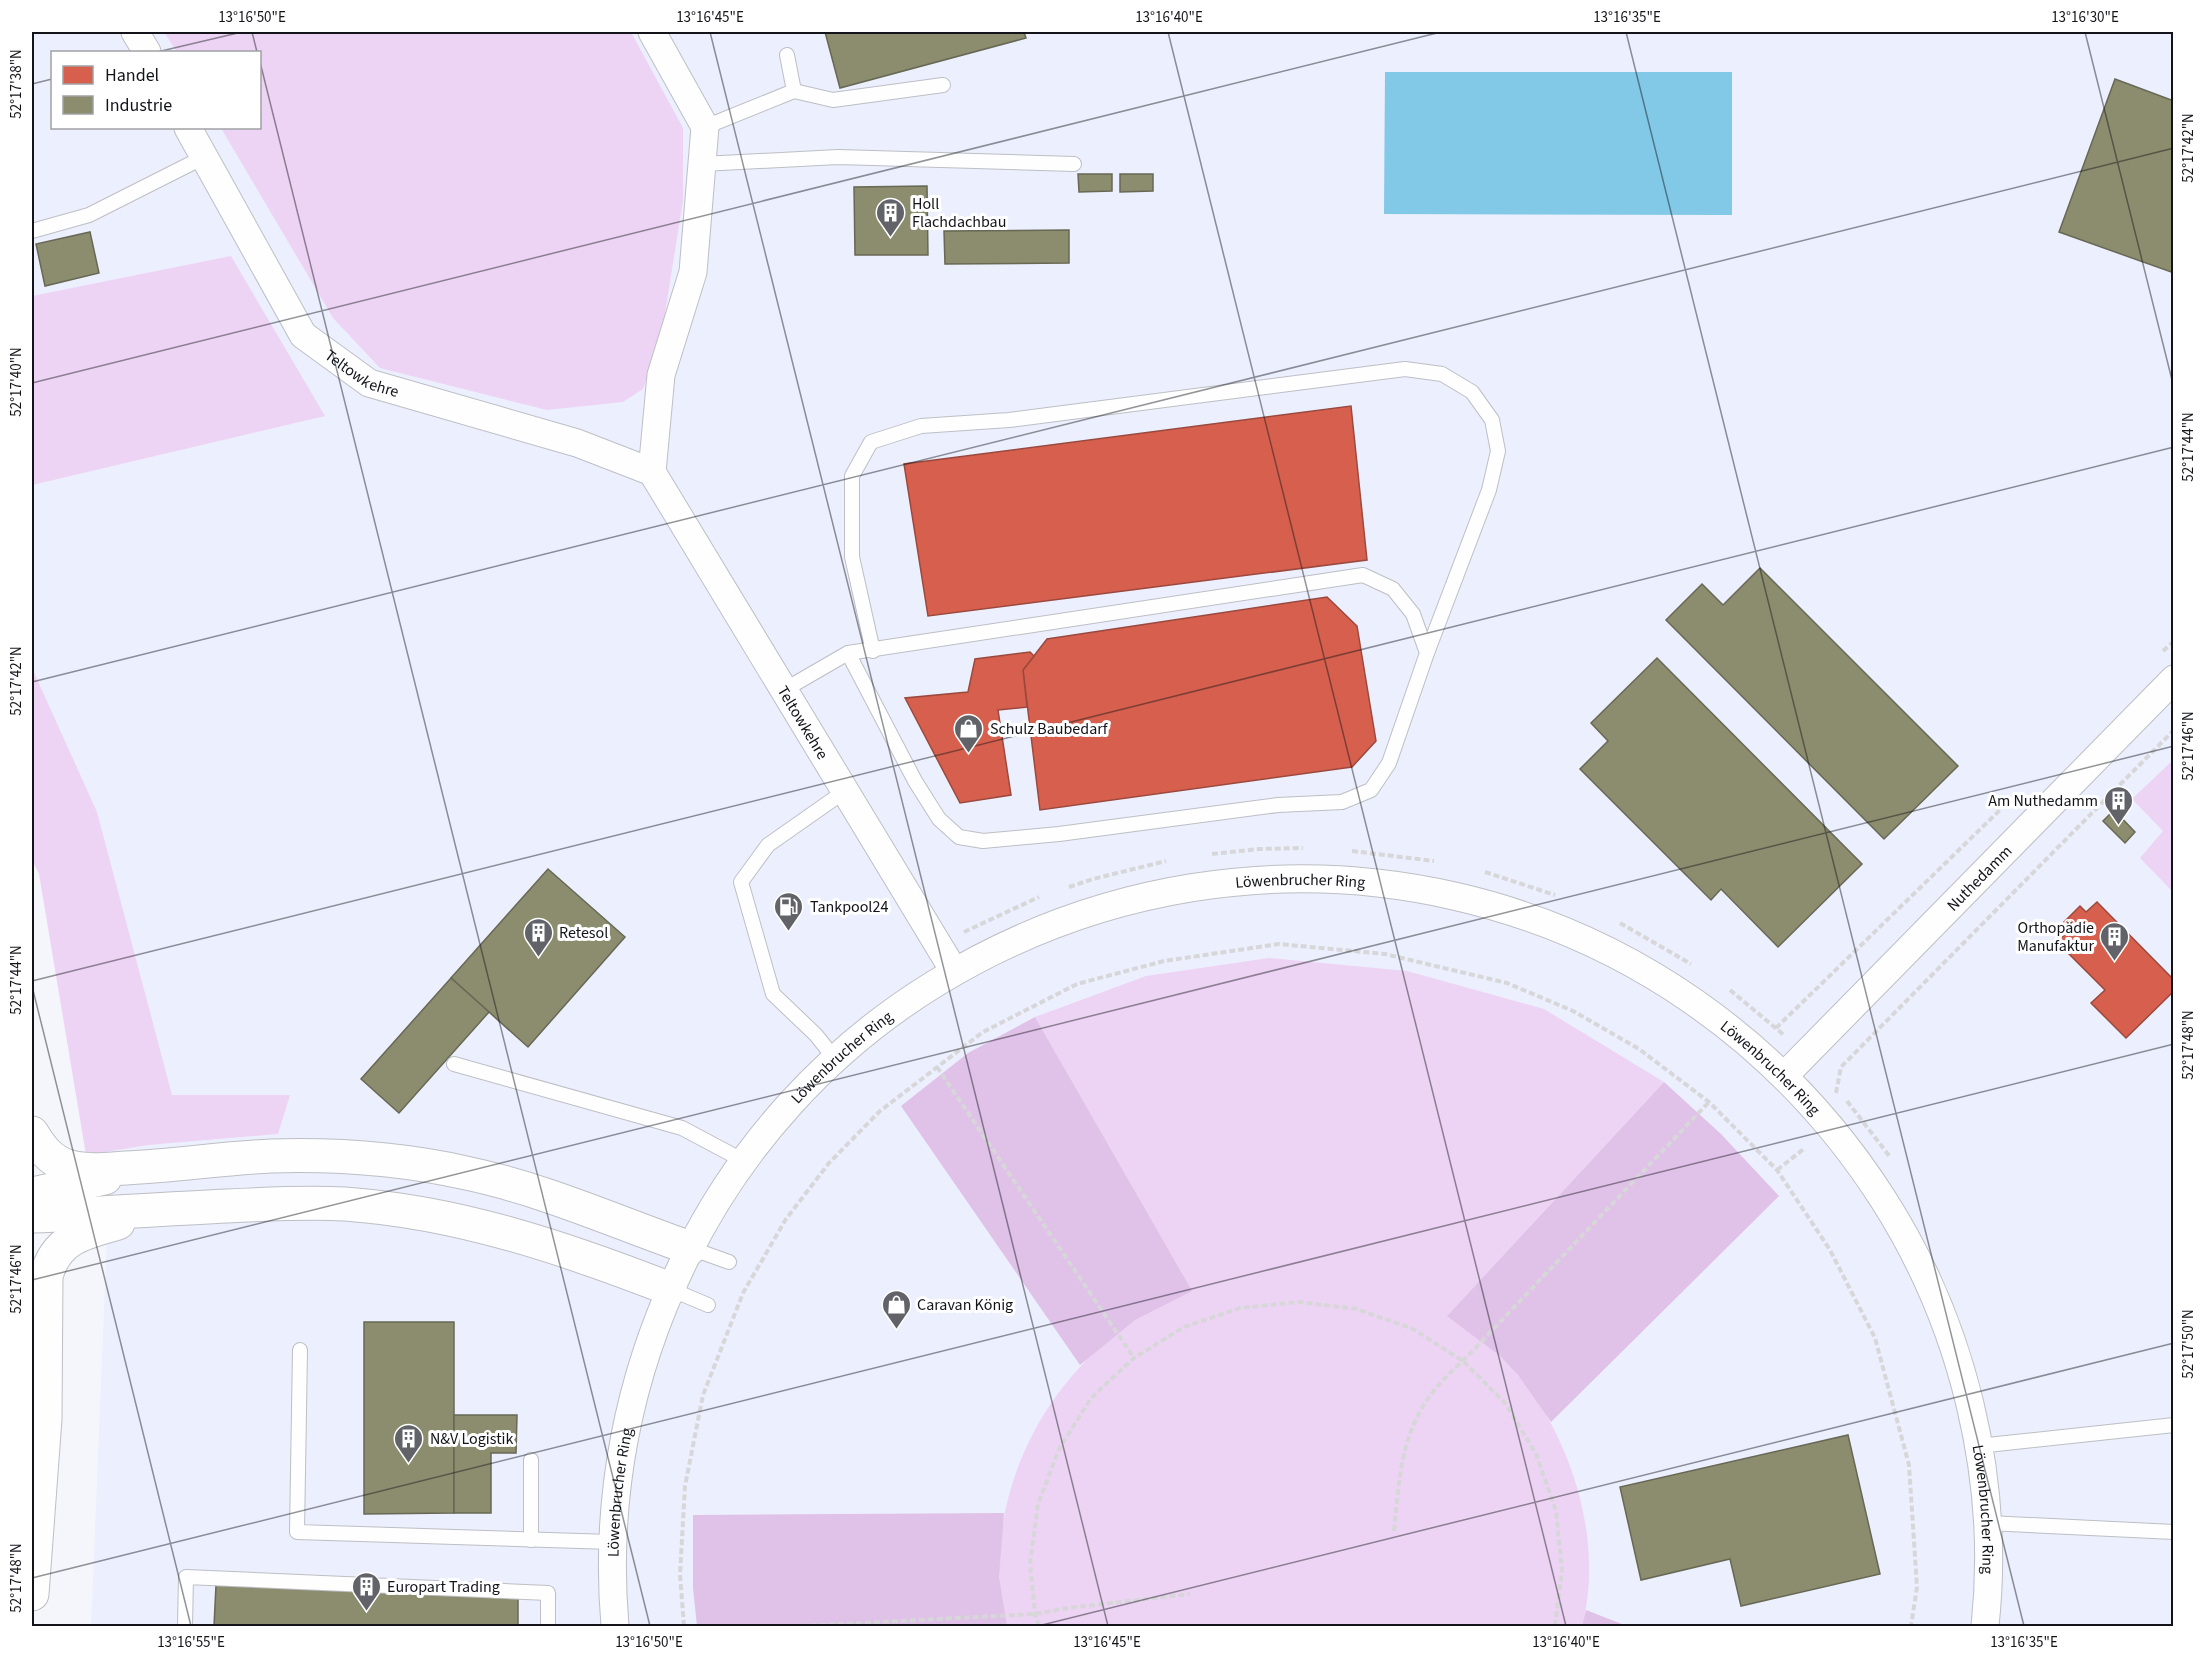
<svg xmlns="http://www.w3.org/2000/svg" width="2205" height="1658" viewBox="0 0 2205 1658" font-family="'Source Sans 3',sans-serif">
<style>
.built{fill:#eceffd;fill-rule:evenodd}
.green{fill:#eed4f4}
.forest{fill:#e0c1e8}
.water{fill:#82c8e7}
.shops{fill:#d6604d;stroke:#9b493e;stroke-width:1.5}
.industry{fill:#8c8c6e;stroke:#676855;stroke-width:1.5}
.lines{fill:none;stroke-linecap:round;stroke-linejoin:round}
.service-casing{stroke:#bdbfc5;stroke-width:16}
.minor-casing{stroke:#bdbfc5;stroke-width:29}
.trunk-casing{stroke:#bdbfc5;stroke-width:35}
.path{stroke:#d7d7d9;stroke-width:4;stroke-dasharray:6 3;stroke-linecap:butt}
.service{stroke:#fefefe;stroke-width:14}
.minor{stroke:#fefefe;stroke-width:27}
.trunk{stroke:#fefefe;stroke-width:33}
.ticks{fill:none;stroke:#12141a;stroke-width:1.5;stroke-opacity:0.45}
.labels{text-anchor:middle;stroke-width:6;stroke-linejoin:round;paint-order:stroke}
.poi-label{font-size:16px;fill:#12141a;stroke:#fff;text-anchor:start}
.street-label{font-size:16px;fill:#12141a;stroke:#fff}
.neatline{fill:none;stroke:#12141a;stroke-width:2}
.ticks-label{font-size:15px;text-anchor:middle;fill:#12141a}
</style>
<rect width="100%" height="100%" fill="#f5f6fb"/>
<path class="built" d="M32 32H2173V1626H91L109 1190 62 879 32 823ZM52 52H260V128H52Z"/>
<g class="green">
<path d="M164 32H631L683 128V201L661 338 643 389 623 402 547 410 380 368 333 318 221 128H260V52H177Z"/>
<path d="M231 256 325 416 32 485V296Z"/>
<path d="M32 668 97 812 172 1095H290L278 1134 148 1145 86 1155 39 874 32 860Z"/>
<path d="M2173 760V892L2140 858 2163 831 2132 799Z"/>
<path d="M1269 958 1407 971 1544 1009 1664 1082 1448 1315C1472 1334 1498 1351 1517 1374 1573 1439 1604 1543 1582 1626H1007C1004 1610 999 1593 999 1577 997 1473 1050 1378 1134 1320 1151 1308 1173 1300 1191 1291L1035 1017 1146 976Z"/>
</g>
<g class="forest">
<path d="M1035 1017 1192 1291 1135 1320 1080 1365 901 1106 968 1053Z"/>
<path d="M1664 1082 1721 1134 1779 1196 1551 1422 1518 1375 1500 1356 1447 1316Z"/>
<path d="M1004 1513 999 1577 1007 1626H697L693 1588V1515Z"/>
<path d="M1586 1610 1627 1626H1582Z"/>
</g>
<path class="water" d="M1385 72H1732V215L1384 214Z"/>
<g class="shops">
<path d="M1351 406 1367 560 928 616 904 464Z"/>
<path d="M1327 597 1357 626 1376 741 1352 767 1040 810 1023 670 1047 639Z"/>
<path d="M1030 652 1034 656 1023 670 1027 707 998 710 1011 795 960 803 905 698 968 692 975 659Z"/>
<path d="M2097 902 2174 980V991L2126 1038 2091 1003 2105 990 2057 942 2067 932 2061 925 2080 906 2086 912Z"/>
</g>
<g class="industry">
<path d="M825 32H1024L1026 38 840 88Z"/>
<path d="M2115 79 2174 101V273L2059 232Z"/>
<path d="M1078 174H1112V191L1079 192Z"/>
<path d="M1120 174H1153V191L1120 192Z"/>
<path d="M927 186 928 255H855L854 187Z"/>
<path d="M1069 230V263L945 264 944 231Z"/>
<path d="M90 232 99 273 45 286 36 244Z"/>
<path d="M1760 568 1958 766 1884 839 1666 620 1702 584 1723 605Z"/>
<path d="M1657 658 1862 864 1778 947 1721 889 1711 900 1580 769 1608 741 1591 723Z"/>
<path d="M2114 810 2135 832 2125 843 2103 821Z"/>
<path d="M548 869 625 937 528 1047 451 978Z"/>
<path d="M451 978 489 1012 399 1113 361 1079Z"/>
<path d="M364 1322H454V1513L364 1514Z"/>
<path d="M454 1415H517L516 1453H491V1513H454Z"/>
<path d="M1848 1435 1880 1574 1741 1606 1730 1559 1641 1580 1620 1487Z"/>
<path d="M216 1585 518 1598V1626H214Z"/>
</g>
<g class="lines">
<defs>
<g id="service">
<path d="M794 91 833 100 943 85"/>
<path d="M705 127 794 91 787 55"/>
<path d="M702 164 838 157 1074 164"/>
<path d="M32 231 89 215 204 157"/>
<path d="M873 651 852 557V476L871 442 921 426 1009 420 1405 369 1442 374 1472 392 1492 420 1498 451 1489 490 1427 653"/>
<path d="M784 690 848 653 1363 575 1393 589 1413 614 1427 653 1389 763 1371 790 1342 802 1278 805 1059 834 983 841 959 837 939 819 915 781 848 653"/>
<path d="M835 1059 816 1035 773 994 741 882 768 845 845 791"/>
<path d="M454 1064 682 1128 744 1161"/>
<path d="M690 1248 729 1262"/>
<path d="M670 1289 708 1305"/>
<path d="M300 1350 297 1532 612 1542"/>
<path d="M1978 1446 2174 1425"/>
<path d="M531 1460V1540"/>
<path d="M1988 1523 2174 1532"/>
<path d="M185 1626 186 1577 548 1593V1626"/>
</g>
<g id="minor">
<path d="M135 32 147 52"/>
<path id="s1" d="M652 32 705 127 693 272 661 375 652 472 954 971"/>
<path id="s2" d="M188 128 303 335 369 383 577 443 652 472"/>
<path id="s3" d="M1784 1076 2174 679"/>
<path id="s4" d="M615 1626C604 1499 628 1374 685 1259 740 1146 828 1049 936 983 1261 784 1677 878 1883 1199 1963 1324 2001 1479 1985 1626"/>
</g>
<g id="trunk">
<path d="M32 1133C41 1148 50 1160 67 1166 86 1172 107 1169 126 1168 175 1166 223 1158 271 1156 336 1154 403 1159 466 1173 543 1189 616 1222 690 1248"/>
<path d="M32 1194 105 1178"/>
<path d="M32 1216C97 1214 162 1209 227 1206 266 1204 306 1202 345 1204 458 1212 565 1248 670 1289"/>
<path d="M32 1594 45 1419 46 1276C57 1237 84 1233 118 1223"/>
</g>
</defs>
<use href="#service" class="service-casing"/>
<use href="#minor" class="minor-casing"/>
<use href="#trunk" class="trunk-casing"/>
<g class="path">
<path d="M2163 651 2174 641"/>
<path d="M1352 851 1434 861"/>
<path d="M1212 854 1259 849 1303 848"/>
<path d="M1485 872 1555 895"/>
<path d="M1069 887 1093 879 1166 861"/>
<path d="M1620 923 1691 964"/>
<path d="M964 932 1039 897"/>
<path d="M1730 990 1784 1035"/>
<path d="M1776 1028 2001 809"/>
<path d="M937 1067 1134 1358"/>
<path d="M1836 1093 1841 1067 2174 730"/>
<path d="M1847 1101 1890 1157"/>
<path d="M1777 1170 1805 1148"/>
<path d="M1394 1531C1401 1458 1403 1412 1463 1361L1709 1102"/>
<path d="M684 1626 680 1575 685 1486 703 1395 743 1293 786 1219 829 1163 880 1111 983 1032 1077 984 1164 961 1279 944 1385 954 1507 983 1573 1011 1639 1049 1709 1102 1777 1170 1830 1250 1875 1338 1909 1465 1917 1587 1911 1626"/>
<path d="M802 1626 1035 1614 1068 1608 1190 1594"/>
<path d="M1039 1626 1035 1614 1030 1563 1038 1504 1059 1449 1091 1398 1134 1358 1184 1327 1240 1308 1299 1302 1357 1309 1413 1329 1463 1361 1505 1403 1536 1454 1556 1511 1562 1571 1555 1626"/>
</g>
<use href="#service" class="service"/>
<use href="#minor" class="minor"/>
<use href="#trunk" class="trunk"/>
</g>
<path class="ticks" d="M252 32 257 52M710 32 1108 1626M1168 32 1566 1626M1626 32 2024 1626M2085 32 2174 388M157 52 242 32M260 62 650 1626M32 84 52 79M32 383 1441 32M32 682 2174 148M32 981 2174 447M32 986 191 1626M32 1280 2174 746M32 1578 2174 1044M1038 1626 2174 1343"/>
<defs>
<symbol id="building-pin" viewBox="-11 -11 22 30"><path d="M0 17L-7.5 6A9.5 9.5 0 1 1 7.5 6Z" fill="#616369" stroke="#fff"/><path d="M-4-6H4V6H1V3H-1V6H-4ZM-2.5-4.3h1.7v1.8h-1.7ZM.8-4.3h1.7v1.8H.8ZM-2.5-1h1.7V.8h-1.7ZM.8-1h1.7V.8H.8Z" fill="#fff"/></symbol>
<symbol id="shop-pin" viewBox="-11 -11 22 30"><path d="M0 17L-7.5 6A9.5 9.5 0 1 1 7.5 6Z" fill="#616369" stroke="#fff"/><path d="M-5-2.5h2.3a2.7 3.5 0 0 1 5.4 0H5L5.5 6h-11ZM-1.5-2.5h3a1.5 2.3 0 0 0-3 0Z" fill="#fff"/></symbol>
<symbol id="fuel-pin" viewBox="-11 -11 22 30"><path d="M0 17L-7.5 6A9.5 9.5 0 1 1 7.5 6Z" fill="#616369" stroke="#fff"/><path d="M-5.5-6h7V0h2V4h1.3V-2.5L3-4.5l.8-.8L6-3V5H2.5V1h-1V6h-7ZM-4.2-4.7v3.2H.2V-4.7Z" fill="#fff"/></symbol>
</defs>
<g fill-rule="evenodd">
<use href="#building-pin" x="874" y="196" width="33" height="45"/>
<use href="#shop-pin" x="952" y="712" width="33" height="45"/>
<use href="#building-pin" x="2102" y="784" width="33" height="45"/>
<use href="#fuel-pin" x="772" y="890" width="33" height="45"/>
<use href="#building-pin" x="522" y="916" width="33" height="45"/>
<use href="#building-pin" x="2098" y="920" width="33" height="45"/>
<use href="#shop-pin" x="880" y="1288" width="33" height="45"/>
<use href="#building-pin" x="392" y="1422" width="33" height="45"/>
<use href="#building-pin" x="350" y="1570" width="33" height="45"/>
</g>
<g class="labels">
<g class="poi-label">
<text x="912" y="209">Holl<tspan x="912" dy="18">Flachdachbau</tspan></text>
<text x="990" y="734">Schulz Baubedarf</text>
<text x="2098" y="806" text-anchor="end">Am Nuthedamm</text>
<text x="810" y="912">Tankpool24</text>
<text x="2094" y="933" text-anchor="end">Orthopädie<tspan x="2094" dy="18">Manufaktur</tspan></text>
<text x="559" y="938">Retesol</text>
<text x="917" y="1310">Caravan König</text>
<text x="430" y="1444">N&amp;V Logistik</text>
<text x="387" y="1592">Europart Trading</text>
</g>
<g class="street-label">
<text dy="6" stroke="none"><textPath href="#s2" startOffset="308">Teltowkehre</textPath></text>
<text dy="6" stroke="none"><textPath href="#s1" startOffset="752">Teltowkehre</textPath></text>
<text dy="6" stroke="none"><textPath href="#s3" startOffset="278">Nuthedamm</textPath></text>
<text dy="6" stroke="none"><textPath href="#s4" startOffset="1140">Löwenbrucher Ring</textPath></text>
<text dy="6" stroke="none"><textPath href="#s4" startOffset="636">Löwenbrucher Ring</textPath></text>
<text dy="6" stroke="none"><textPath href="#s4" startOffset="1660">Löwenbrucher Ring</textPath></text>
<text dy="6" stroke="none"><textPath href="#s4" startOffset="134">Löwenbrucher Ring</textPath></text>
<text dy="6" stroke="none"><textPath href="#s4" startOffset="2164">Löwenbrucher Ring</textPath></text>
</g>
</g>
<rect width="2205" height="1658" fill="none" stroke="#ffffff" stroke-width="66"/>
<rect x="51" y="51" width="210" height="78" fill="#ffffff" stroke="#a0a1a3" stroke-width="1.5"/>
<rect x="63" y="66" width="30" height="18" fill="#d6604d" stroke="#a0a1a3" stroke-width="1.5"/>
<text x="105" y="81" font-size="18" fill="#12141a">Handel</text>
<rect x="63" y="96" width="30" height="18" fill="#8c8c6e" stroke="#a0a1a3" stroke-width="1.5"/>
<text x="105" y="111" font-size="18" fill="#12141a">Industrie</text>
<rect x="33" y="33" width="2139" height="1592" class="neatline"/>
<g class="ticks-label">
<text x="252" y="22">13°16'50"E</text>
<text x="710" y="22">13°16'45"E</text>
<text x="1169" y="22">13°16'40"E</text>
<text x="1627" y="22">13°16'35"E</text>
<text x="2085" y="22">13°16'30"E</text>
<text transform="translate(16 84) rotate(-90)" y="5">52°17'38"N</text>
<text transform="translate(2188 148) rotate(-90)" y="5">52°17'42"N</text>
<text transform="translate(16 382) rotate(-90)" y="5">52°17'40"N</text>
<text transform="translate(2188 447) rotate(-90)" y="5">52°17'44"N</text>
<text transform="translate(16 681) rotate(-90)" y="5">52°17'42"N</text>
<text transform="translate(2188 746) rotate(-90)" y="5">52°17'46"N</text>
<text transform="translate(16 980) rotate(-90)" y="5">52°17'44"N</text>
<text transform="translate(2188 1045) rotate(-90)" y="5">52°17'48"N</text>
<text transform="translate(16 1279) rotate(-90)" y="5">52°17'46"N</text>
<text transform="translate(2188 1344) rotate(-90)" y="5">52°17'50"N</text>
<text transform="translate(16 1578) rotate(-90)" y="5">52°17'48"N</text>
<text x="191" y="1647">13°16'55"E</text>
<text x="649" y="1647">13°16'50"E</text>
<text x="1107" y="1647">13°16'45"E</text>
<text x="1566" y="1647">13°16'40"E</text>
<text x="2024" y="1647">13°16'35"E</text>
</g>
</svg>
